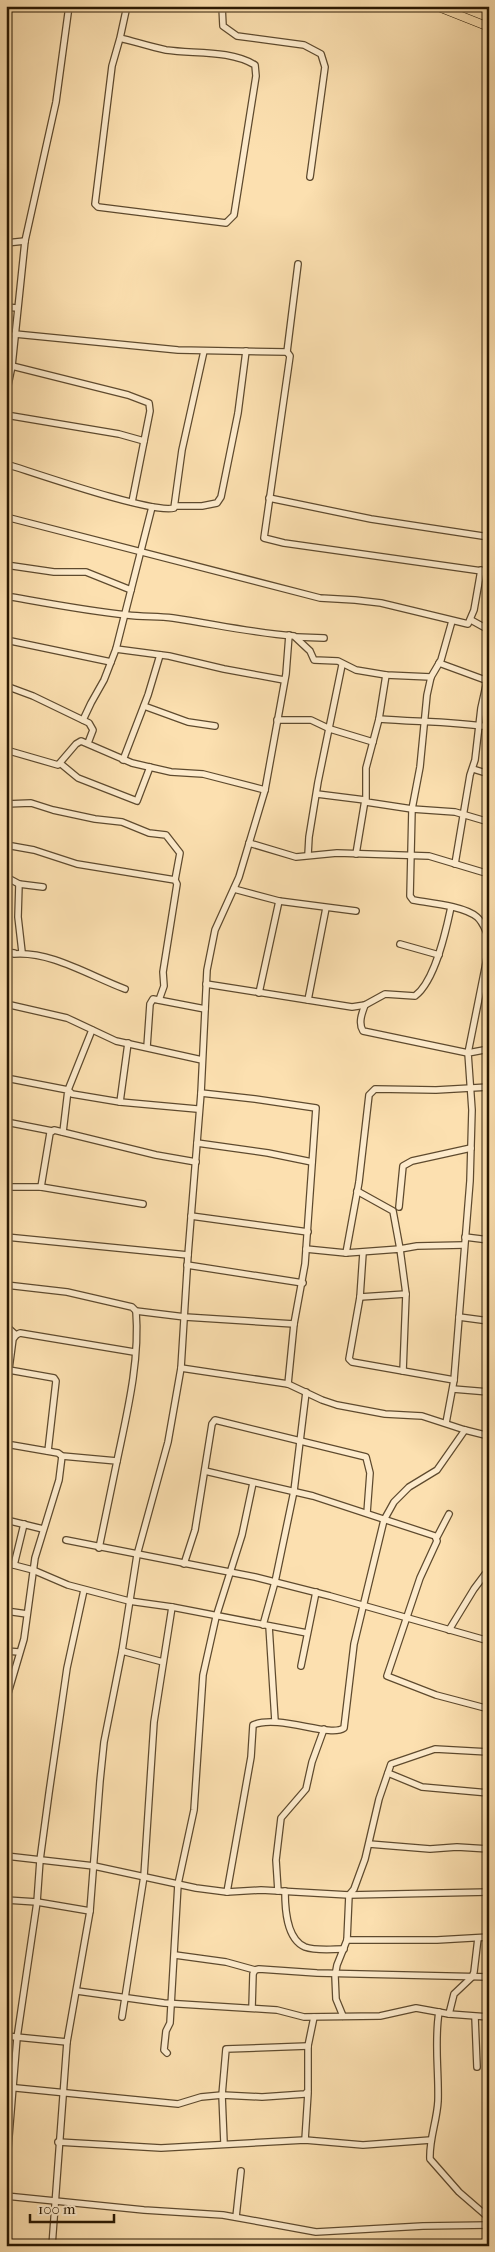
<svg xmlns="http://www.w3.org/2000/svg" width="495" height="2252" viewBox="0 0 495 2252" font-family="'IM FELL French Canon',serif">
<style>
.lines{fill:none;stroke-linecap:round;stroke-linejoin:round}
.minor-casing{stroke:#5e4a2e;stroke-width:8}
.major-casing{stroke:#2a1802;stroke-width:9}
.minor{stroke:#fdebcc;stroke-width:5.5}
.major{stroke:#fce0b0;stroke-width:8}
</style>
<rect width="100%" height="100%" fill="#fce0b0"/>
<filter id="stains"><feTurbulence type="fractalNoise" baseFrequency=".004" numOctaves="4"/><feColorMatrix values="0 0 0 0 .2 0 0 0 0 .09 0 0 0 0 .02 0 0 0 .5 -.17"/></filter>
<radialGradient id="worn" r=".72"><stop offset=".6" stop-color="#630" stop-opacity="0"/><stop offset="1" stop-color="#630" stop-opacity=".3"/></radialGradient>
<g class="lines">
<defs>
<g id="minor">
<path d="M222 6 223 26 237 36 304 45 321 54 325 67 310 177"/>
<path d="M120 38C136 42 151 47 166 50 195 54 230 50 255 65L256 76 234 215 226 223 98 207 95 204 112 66 120 38 127 6"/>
<path d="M6 243 25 241"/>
<path d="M6 307 17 308"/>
<path d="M15 334 178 350 287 352 290 356 264 538 284 543 489 572"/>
<path d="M287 352 298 264"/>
<path d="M12 366 128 395 149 403 150 411 132 502"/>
<path d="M6 395 12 366 25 241 56 102 69 6"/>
<path d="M6 415 119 434 144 441"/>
<path d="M6 464C35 473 152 514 174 508L182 450 204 351"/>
<path d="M269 498 371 519 489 537"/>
<path d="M175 506H202L217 503 221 497 238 413 246 351"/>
<path d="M6 517 320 598 355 600 381 603 468 624 474 610 481 570"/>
<path d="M6 565 54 572H86L131 590"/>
<path d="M6 596C46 603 87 611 127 615 143 617 158 616 173 618 214 624 253 633 294 636L310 651 314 660 338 661 356 670 386 675 431 677"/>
<path d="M471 620 489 630"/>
<path d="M452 621 441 660 431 677 427 695 420 767 412 809 410 896 413 900C430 903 464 906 477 917 483 922 485 930 489 937"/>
<path d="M297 637 324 638"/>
<path d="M6 640 111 662"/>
<path d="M116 649 169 656 224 669 284 680"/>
<path d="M439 663 488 681"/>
<path d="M386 675 379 719 366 768V802L412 809 455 812 489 822"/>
<path d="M6 686 33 696 89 723 93 730 88 743"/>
<path d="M144 706 188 722 215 726"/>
<path d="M379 719C416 722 452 721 489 727"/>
<path d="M83 720 91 703 104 680 116 649 152 507"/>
<path d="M277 720H311L330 729 373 742"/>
<path d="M6 750 58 765 76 744 81 741 132 763 171 772 203 774 265 790"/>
<path d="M123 760 148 695 160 655"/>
<path d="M61 764 78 778 137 801 150 767"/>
<path d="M473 769 489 774"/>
<path d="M317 794 365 800 356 854"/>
<path d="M6 804 31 803 53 810 95 819 122 822 149 833 166 835 180 853 175 880"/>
<path d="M249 843 296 857 337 853 429 856 489 874"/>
<path d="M6 845 34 850 77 864 175 880 177 884 163 972 164 986 159 1000"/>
<path d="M308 855 309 837 318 782 342 665"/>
<path d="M455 864 470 775 475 760 481 708 487 681"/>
<path d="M6 877 19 884 43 887"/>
<path d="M19 884 18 917 22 952"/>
<path d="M234 889 279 901 356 911"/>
<path d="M400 944 439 955"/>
<path d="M6 952 14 953"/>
<path d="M14 954C51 951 90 976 125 989"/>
<path d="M206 984 352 1007 365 1005 385 994 415 996C435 981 446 931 451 907"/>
<path d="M259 993 279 901"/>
<path d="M308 1000 326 908"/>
<path d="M6 1004 67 1018 116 1041 202 1060"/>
<path d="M365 1005C362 1013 358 1023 363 1031L468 1053 489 948"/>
<path d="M92 1030 68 1090 72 1094 120 1102 197 1109"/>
<path d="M147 1047 150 1004 153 999 205 1009"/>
<path d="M6 1078 68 1090 63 1132"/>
<path d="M201 1093 255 1099 316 1108 305 1264 294 1324 288 1384"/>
<path d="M120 1102 128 1043"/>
<path d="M6 1122 52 1131"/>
<path d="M197 1143 268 1153 312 1162"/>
<path d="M6 1187H41L143 1204"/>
<path d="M41 1187 50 1133 54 1130 156 1155 196 1162"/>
<path d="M357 1191 393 1211 400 1249 417 1246 464 1245"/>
<path d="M399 1207 403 1166 412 1161 471 1148"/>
<path d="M191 1216 308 1232"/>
<path d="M6 1237 188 1255"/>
<path d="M465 1237 489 1240"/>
<path d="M306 1249 346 1253"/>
<path d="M363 1253 360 1297 349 1359 352 1362 454 1380"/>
<path d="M187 1265 303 1283"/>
<path d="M6 1285 67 1292 132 1307 136 1311 185 1317 294 1324"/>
<path d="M360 1297 406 1294"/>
<path d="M459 1317 489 1321"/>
<path d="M6 1326 16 1335"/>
<path d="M181 1368 288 1384 322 1400 337 1405 385 1414 422 1416 465 1430 489 1436"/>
<path d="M9 1370 54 1378 56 1381 48 1451"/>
<path d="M403 1371 406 1294 400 1249 346 1253 359 1182 369 1095 375 1089 436 1090 489 1087"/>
<path d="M453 1389 489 1392"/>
<path d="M6 1392 13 1339 16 1335 20 1333 134 1352"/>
<path d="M446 1423 454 1380 470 1181 472 1110 468 1053 489 1049"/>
<path d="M6 1444 58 1453 62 1456 117 1461 99 1548"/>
<path d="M117 1461C127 1413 140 1361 136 1311"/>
<path d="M205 1471 313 1496 435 1536 437 1541 420 1578 387 1676 436 1695 489 1709"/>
<path d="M6 1520 43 1529"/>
<path d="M437 1537 449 1514"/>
<path d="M66 1540 255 1577 330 1596 489 1641"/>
<path d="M6 1563 33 1570 68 1585 129 1601 172 1607 307 1633"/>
<path d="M184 1564 195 1530 212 1424 215 1420 366 1457 370 1473 367 1513"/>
<path d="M14 1565 24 1524"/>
<path d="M6 1611 27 1614"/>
<path d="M263 1625 275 1582 294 1491 306 1392"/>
<path d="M269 1626 275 1721"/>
<path d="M449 1630 474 1589 489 1569"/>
<path d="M6 1651 19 1652"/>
<path d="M122 1651 163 1662"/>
<path d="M301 1666 316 1592"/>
<path d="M6 1700 24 1639 35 1558 59 1480 62 1456"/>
<path d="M388 1773 422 1787 489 1793"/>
<path d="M369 1844 430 1849 457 1847 489 1849"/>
<path d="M6 1856 94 1866 196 1888 227 1892 261 1890 349 1895 489 1892"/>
<path d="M278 1891 276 1860 281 1818 306 1789 312 1762 324 1729"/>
<path d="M285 1891C285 1908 286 1939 305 1947 316 1951 332 1949 344 1949"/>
<path d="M227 1892 251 1757 253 1725C279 1714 330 1738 344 1728L354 1644 384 1520 394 1502 409 1487 437 1470 465 1430"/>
<path d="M6 1900 37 1902 90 1911"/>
<path d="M347 1940H437L489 1937"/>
<path d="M175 1955 226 1962 255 1970"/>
<path d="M77 1991 164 2003 277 2010 304 2017 380 2016 416 2008 449 2014 489 2017"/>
<path d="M252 2008 253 1974 255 1970 259 1969 317 1973 489 1977"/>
<path d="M439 2012C434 2042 439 2071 438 2101 437 2121 429 2139 430 2159L459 2192 489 2218"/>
<path d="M449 2014 454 1994 472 1977 474 1972 478 1938"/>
<path d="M343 2016 336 1999 335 1976 337 1965 347 1940 349 1895 354 1889 365 1859 379 1799 391 1764 435 1749 489 1752"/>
<path d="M122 2017 144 1876 154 1722 172 1607"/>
<path d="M475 2017 477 2067"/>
<path d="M6 2036 67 2042"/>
<path d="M167 2053 164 2050 166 2031 170 2023 178 1884 194 1810 203 1675 216 1617 242 1535 253 1483"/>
<path d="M6 2087 178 2104 201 2097 222 2095 262 2097 305 2094 308 2091V2046L314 2017"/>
<path d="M305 2140 308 2093"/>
<path d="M58 2142 161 2148 305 2140 363 2145 431 2140"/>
<path d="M224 2143 222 2095 226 2049 308 2046"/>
<path d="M6 2173 17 2038 37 1902 40 1860 49 1793 67 1668 84 1590"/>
<path d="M6 2196 144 2210 223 2215 316 2232 423 2226 489 2225"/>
<path d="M236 2217 241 2171"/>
<path d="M52 2246 67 2042 90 1911 100 1781 104 1742 122 1651 137 1555 168 1442 181 1368 188 1255 201 1093 207 970 215 930 239 877 265 790 286 674 289 635"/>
</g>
<path id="major" d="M436 6 489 27"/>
</defs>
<use href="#minor" class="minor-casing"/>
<use href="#major" class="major-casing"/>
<use href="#minor" class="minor"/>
<use href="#major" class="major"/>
</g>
<rect width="495" height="2252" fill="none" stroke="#fce0b0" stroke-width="25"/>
<rect x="8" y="8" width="480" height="2237" fill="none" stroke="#2a1802" stroke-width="2.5"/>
<rect x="12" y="12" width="470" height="2227" fill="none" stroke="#2a1802"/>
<path d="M30 2214v8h84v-8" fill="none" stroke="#2a1802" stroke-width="2.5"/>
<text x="38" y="2214" font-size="15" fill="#2a1802" stroke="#fdebcc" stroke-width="4" paint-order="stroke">100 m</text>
<rect width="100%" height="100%" filter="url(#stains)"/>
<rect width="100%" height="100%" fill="url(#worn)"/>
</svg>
